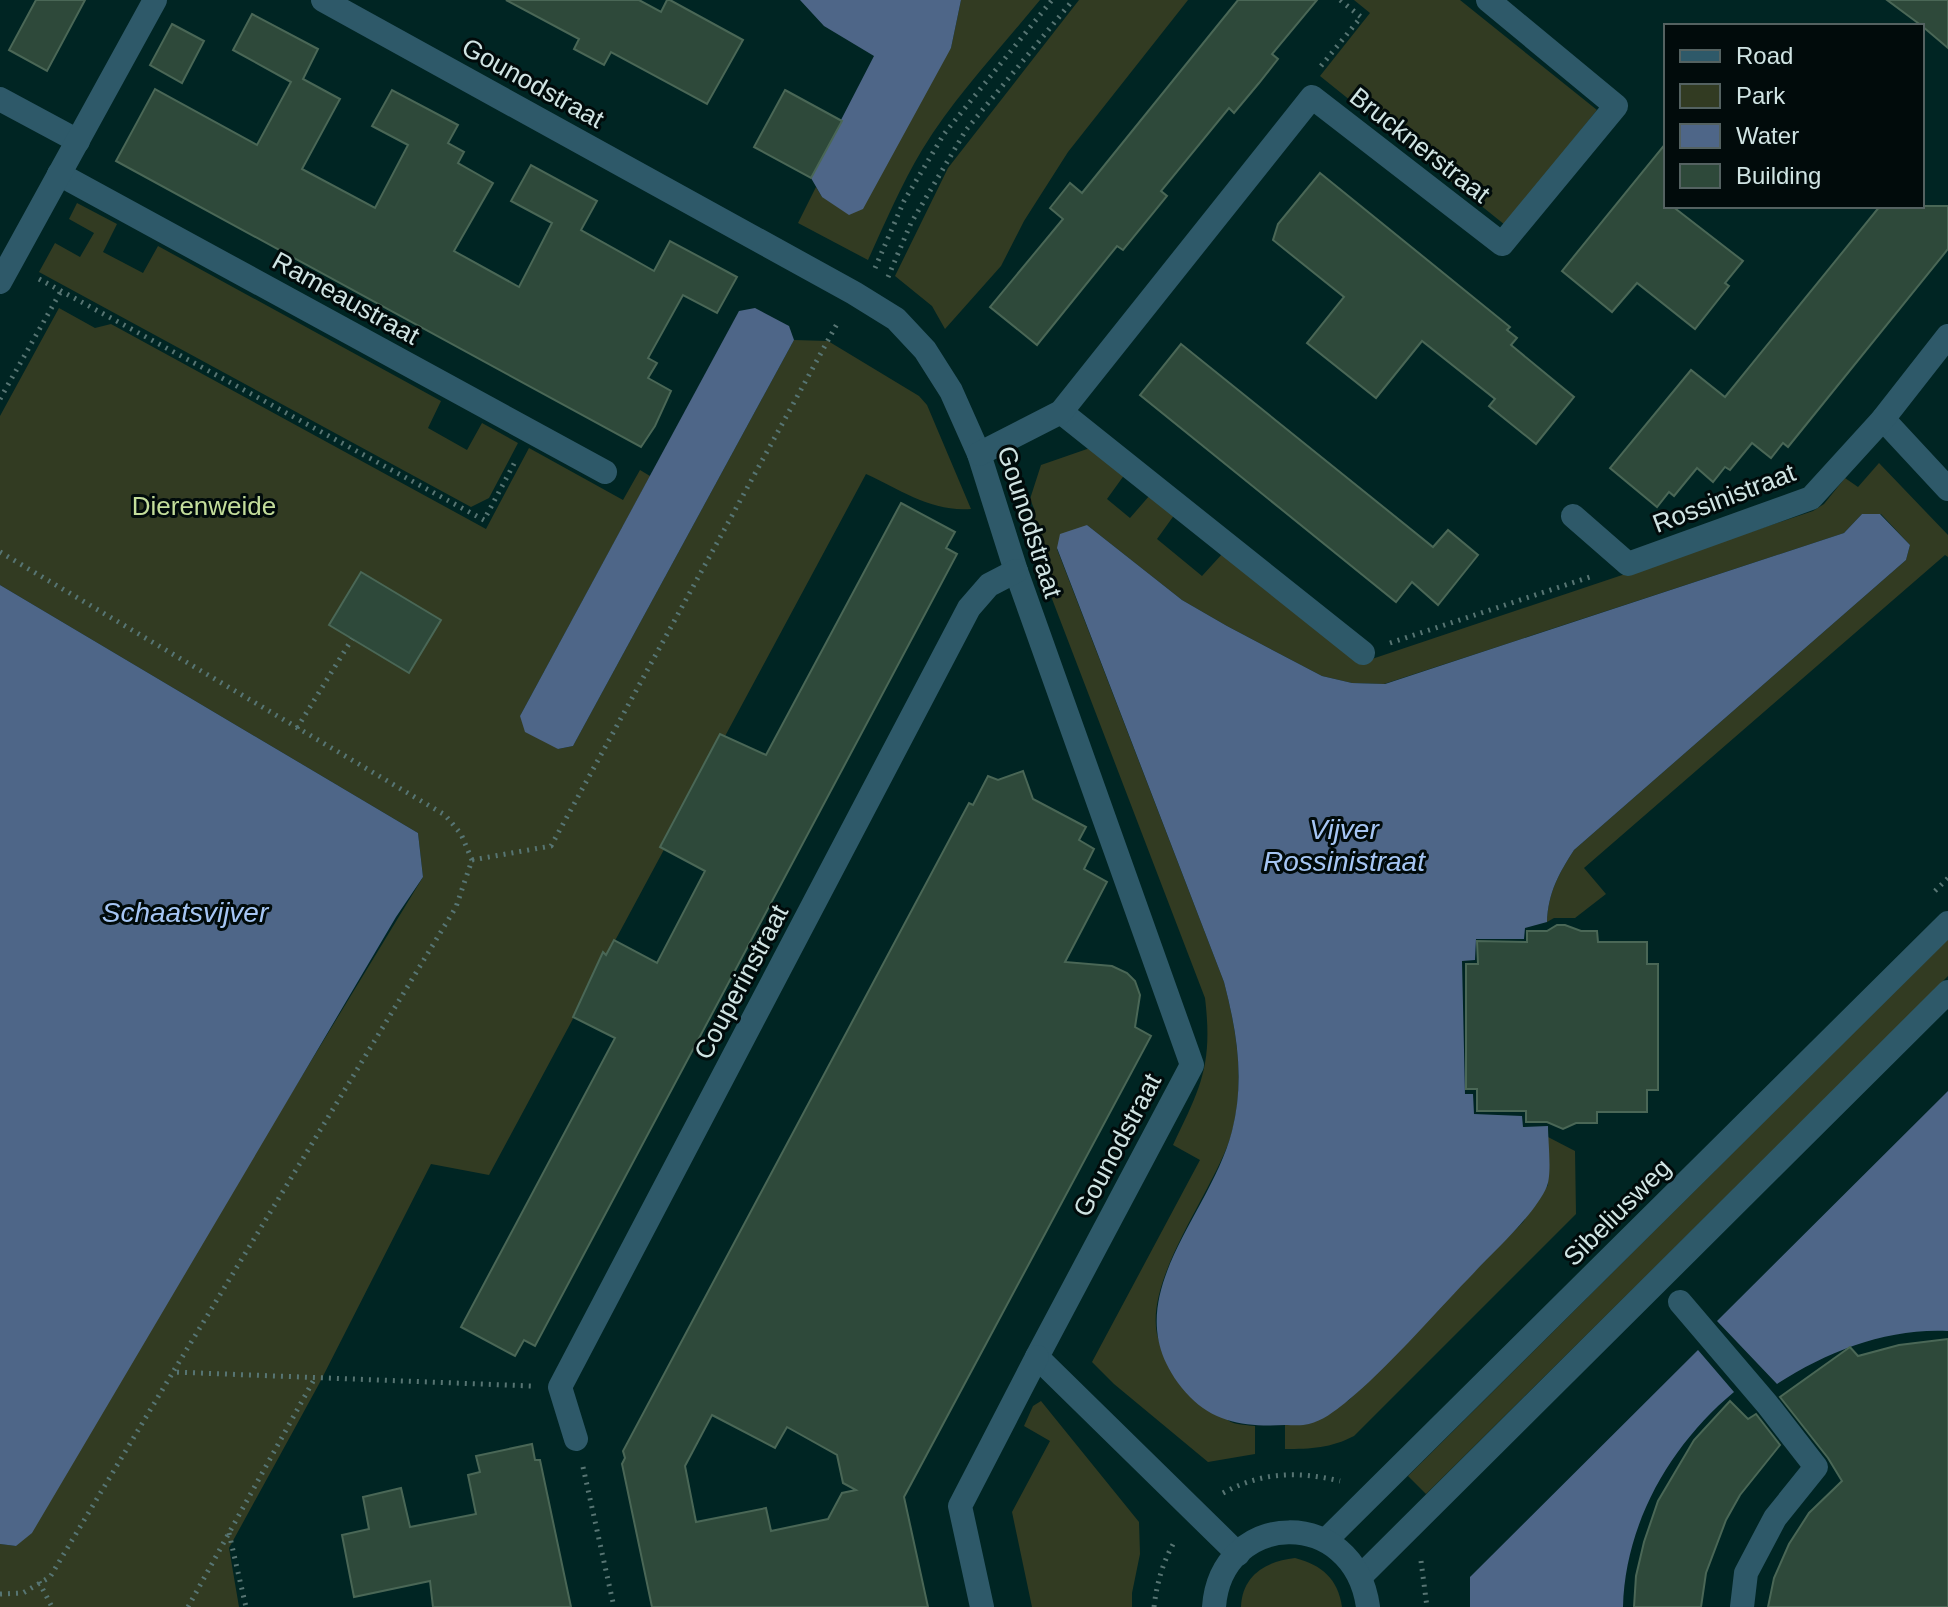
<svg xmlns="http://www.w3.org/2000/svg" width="1948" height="1607" viewBox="0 0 1948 1607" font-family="Arial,sans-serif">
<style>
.green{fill:#323b22}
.water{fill:#4e6688}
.building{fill:#2e493a;stroke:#4a6756;stroke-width:2;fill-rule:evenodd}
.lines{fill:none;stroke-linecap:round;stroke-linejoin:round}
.path{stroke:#577573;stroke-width:5;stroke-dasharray:2 6;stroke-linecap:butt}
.minor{stroke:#2e5969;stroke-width:24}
.labels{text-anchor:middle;stroke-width:6;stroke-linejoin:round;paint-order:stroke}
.street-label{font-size:26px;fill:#d0e4e3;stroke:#010b0b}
.park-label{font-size:26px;fill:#c3dd9b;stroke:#010b0b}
.water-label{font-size:28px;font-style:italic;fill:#a6c6f4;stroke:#010b0b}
</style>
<rect width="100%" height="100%" fill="#002523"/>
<g class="green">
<path d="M961 0H1040C1000 49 955 96 922 150 901 185 885 223 868 260L798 223 816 187 822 197 951 48Z"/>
<path d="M1079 0H1188L1068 152 1024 221 1001 266 945 329 932 306 895 276 948 168Z"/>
<path d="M1354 0H1460L1597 110 1505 225 1320 76 1370 13Z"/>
<path d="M77 203 117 224 103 252 143 273 158 246 441 401 428 428 467 450 482 423 518 443 489 498 471 507 39 272 55 243 80 257 94 233 69 219Z"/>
<path d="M59 308 95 328 111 324 486 529 529 448 623 500 640 470 650 476 520 716 558 749 573 746 794 340 828 341 919 396 927 405 971 509C931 512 901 490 866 474L489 1175 431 1164 319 1384 229 1548 239 1607H0V1544L16 1546 423 877 418 833 0 585V416Z"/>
<path d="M1090 448 1125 474 1107 499 1130 518 1150 495 1175 514 1157 539 1202 576 1223 553 1360 663 1813 511 1824 504 1845 478 1858 487 1879 463 1948 535V557L1945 555 1584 868 1606 894 1575 918H1554L1547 922C1548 893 1559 873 1574 850L1906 560 1910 545 1881 514H1862L1844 533 1384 684 1352 683 1322 676 1227 626 1182 600 1087 525 1057 549 1224 982C1237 1032 1245 1081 1232 1132 1217 1189 1134 1289 1161 1346 1167 1359 1184 1371 1194 1382 1203 1392 1220 1416 1231 1422 1237 1425 1248 1425 1255 1426V1454L1208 1462 1114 1384 1092 1362 1200 1160 1173 1145C1201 1087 1213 1065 1205 998L1021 518 1035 511 1030 499 1041 465Z"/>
<path d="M1948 939V976L1426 1494 1408 1476Z"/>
<path d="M1548 1137 1575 1151 1576 1214 1354 1436C1331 1448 1311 1449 1285 1449V1425L1309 1424 1349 1400 1523 1222 1548 1185Z"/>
<path d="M1041 1401 1139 1522 1140 1554 1132 1593V1607H1032L1012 1512 1050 1441 1024 1426 1033 1406Z"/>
<path d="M1295 1558C1322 1565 1338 1579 1342 1607H1241C1242 1575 1267 1561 1295 1558Z"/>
</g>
<g class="water">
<path d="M800 0H961L951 48 863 209 849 215 822 197 811 178 874 56 824 26Z"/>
<path d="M755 308 789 326 794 340 573 746 558 749 525 732 520 716 739 311Z"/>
<path d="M1862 514H1880L1910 545 1906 560 1574 850C1559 873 1548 893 1547 922L1525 928 1524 939H1476L1475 960 1462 961 1465 1094H1473L1474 1114 1522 1116 1523 1127 1548 1126C1548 1141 1552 1173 1547 1186 1536 1214 1490 1255 1469 1278 1430 1318 1388 1368 1345 1403 1335 1411 1322 1421 1309 1424 1302 1426 1292 1425 1285 1425 1250 1427 1216 1424 1190 1397 1104 1306 1209 1221 1232 1131 1245 1080 1237 1032 1224 982L1057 548 1060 534 1087 525 1182 600 1227 626 1322 676 1352 683 1385 684 1844 533Z"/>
<path d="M0 585 418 833 423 877 396 917 32 1533 16 1546 0 1544Z"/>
<path d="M1948 1091V1331C1887 1328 1828 1351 1777 1384L1717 1321Z"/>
<path d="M1698 1350 1734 1392C1671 1444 1625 1523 1623 1607H1470V1577Z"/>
</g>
<g class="building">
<path d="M36 0H85L47 71 9 50Z"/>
<path d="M506 0H639L661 12 667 0H670L743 40 707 104 611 52 604 65 574 49 579 39Z"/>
<path d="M1238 0H1317L1272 54 1278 59 1259 83 1234 113 1229 108 1161 191 1167 196 1123 250 1117 246 1037 345 990 307 1063 219 1050 208 1070 183 1082 193Z"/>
<path d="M1887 0H1948V48L1922 26Z"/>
<path d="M252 14 318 49 303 79 340 99 302 169 375 208 408 145 372 126 392 90 458 125 448 143 464 152 458 163 493 183 454 251 519 287 552 223 511 201 531 165 597 201 581 230 654 271 670 241 737 277 717 313 683 295 648 358 657 363 648 378 671 391 655 426 641 447 116 161 155 89 257 145 291 82 233 50Z"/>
<path d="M172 24 204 41 182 83 150 65Z"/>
<path d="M785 90 842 121 811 178 754 147Z"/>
<path d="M1666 143V206H1672L1743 261 1725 283 1729 286 1695 329 1637 283 1612 312 1562 271Z"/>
<path d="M1320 173 1510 327 1507 330 1517 338 1511 345 1574 397 1536 444 1489 406 1495 399 1422 341 1376 398 1307 343 1344 297 1273 240 1278 224Z"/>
<path d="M1880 206H1948V249L1788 447 1783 443 1771 458 1752 443 1730 470 1725 467 1713 482 1697 468 1674 496 1669 492 1657 507 1610 468 1691 370 1725 397Z"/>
<path d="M1181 344 1433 547 1448 530 1478 555 1438 605 1412 582 1396 602 1140 395Z"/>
<path d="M901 503 955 532 946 548 957 554 535 1346 524 1340 515 1356 461 1327 615 1038 573 1017 603 952 606 955 614 940 657 963 705 871 660 847 720 734 766 755Z"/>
<path d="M361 572 441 620 409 673 329 625Z"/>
<path d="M1023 771 1033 799 1086 827 1079 840 1094 849 1084 869 1107 882 1065 962 1112 966 1127 973 1135 981 1140 995 1135 1027 1151 1036 904 1497 928 1607H652L622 1464 625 1458 623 1451 969 803 973 805 988 776 998 780ZM712 1415 775 1448 787 1427 837 1455 843 1483 856 1490 842 1493 828 1519 771 1531 766 1508 696 1522 685 1466Z"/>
<path d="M1557 925H1565L1581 931H1597L1598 942H1647V964H1658V1090H1647V1112H1597V1123H1576L1563 1129 1547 1122H1526V1111H1477V1089H1466V964H1478L1477 941 1527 942V931H1547Z"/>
<path d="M1948 1339V1607H1768L1774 1578 1789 1544 1809 1513 1842 1481 1828 1458 1780 1397 1850 1347 1858 1356 1899 1345Z"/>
<path d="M1730 1401 1748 1419 1756 1414 1780 1445 1740 1495 1726 1520 1706 1573 1701 1607H1634L1636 1576 1644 1542 1658 1501 1694 1440Z"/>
<path d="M532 1444 535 1460H540L571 1607H433L430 1581 354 1597 342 1535 369 1529 363 1497 401 1488 410 1527 476 1514 468 1475 480 1472 476 1456Z"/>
</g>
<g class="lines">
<g class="path">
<path d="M1321 66 1361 17 1340 0"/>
<path d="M875 268 904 201 944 134 1052 0"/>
<path d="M888 277 911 223 966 130 1073 0"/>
<path d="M39 279 484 520 516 460"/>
<path d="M0 399 61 291"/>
<path d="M0 552 445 815 461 834 472 860 456 907 173 1372 531 1386"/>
<path d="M1390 643 1593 576"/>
<path d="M297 728 352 639"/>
<path d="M472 860 551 846 838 322"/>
<path d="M1935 891 1948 878"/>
<path d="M583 1467 614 1607"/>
<path d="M1223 1493C1261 1472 1298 1471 1340 1481"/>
<path d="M229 1533 246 1607"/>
<path d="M1421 1561 1427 1607"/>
<path d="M39 1582 52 1607"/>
<path d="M0 1594 23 1593 50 1577 173 1372"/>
<path d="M188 1607 316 1376"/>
<path d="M1154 1607C1157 1582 1163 1561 1176 1539"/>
</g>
<g class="minor">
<path d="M323 0 854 293 896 319 925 350 951 391 979 454 1016 571 1192 1065 1037 1357 1238 1554"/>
<path d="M0 99 78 141"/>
<path d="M59 174 605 472"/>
<path d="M0 282 155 0"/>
<path d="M1061 412 1363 653"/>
<path d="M1883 419 1948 489"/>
<path d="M979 454 1061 412 1312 97 1502 244 1616 106 1488 0"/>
<path d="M1573 516 1628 564 1811 498 1883 419 1948 336"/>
<path d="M1680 1302 1767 1404 1816 1467 1775 1518 1746 1573 1742 1607"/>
<path d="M576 1439 560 1387 969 608 989 585 1016 571"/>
<path d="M1326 1540 1948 923"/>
<path d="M1360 1577 1948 992"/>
<path d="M982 1607 960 1506 1037 1357"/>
<path d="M1214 1607C1221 1510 1354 1505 1368 1607"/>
</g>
</g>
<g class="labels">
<g class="street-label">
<text transform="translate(533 83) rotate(29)" y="9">Gounodstraat</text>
<text transform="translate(1420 145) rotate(38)" y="9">Brucknerstraat</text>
<text transform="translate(346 298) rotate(29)" y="9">Rameaustraat</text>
<text transform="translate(1724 498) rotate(-21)" y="9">Rossinistraat</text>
<text transform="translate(1030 522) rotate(72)" y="9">Gounodstraat</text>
<text transform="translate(741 982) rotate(-62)" y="9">Couperinstraat</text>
<text transform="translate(1117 1145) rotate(-62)" y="9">Gounodstraat</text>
<text transform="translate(1617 1212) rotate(-45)" y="9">Sibeliusweg</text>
</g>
<g class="park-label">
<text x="204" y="515">Dierenweide</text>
</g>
<g class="water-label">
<text x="1344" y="839">Vijver<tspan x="1344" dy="32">Rossinistraat</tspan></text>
<text x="185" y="922">Schaatsvijver</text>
</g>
</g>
<rect x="1664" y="24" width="260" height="184" fill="#010b0b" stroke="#546261" stroke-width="2"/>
<rect x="1680" y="50" width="40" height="12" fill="#2e5969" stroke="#546261" stroke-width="2"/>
<text x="1736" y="64" font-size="24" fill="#d0e4e3">Road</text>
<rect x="1680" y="84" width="40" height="24" fill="#323b22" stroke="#546261" stroke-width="2"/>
<text x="1736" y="104" font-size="24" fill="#d0e4e3">Park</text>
<rect x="1680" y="124" width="40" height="24" fill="#4e6688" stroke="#546261" stroke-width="2"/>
<text x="1736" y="144" font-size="24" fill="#d0e4e3">Water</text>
<rect x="1680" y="164" width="40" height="24" fill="#2e493a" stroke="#546261" stroke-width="2"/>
<text x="1736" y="184" font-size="24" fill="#d0e4e3">Building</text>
</svg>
